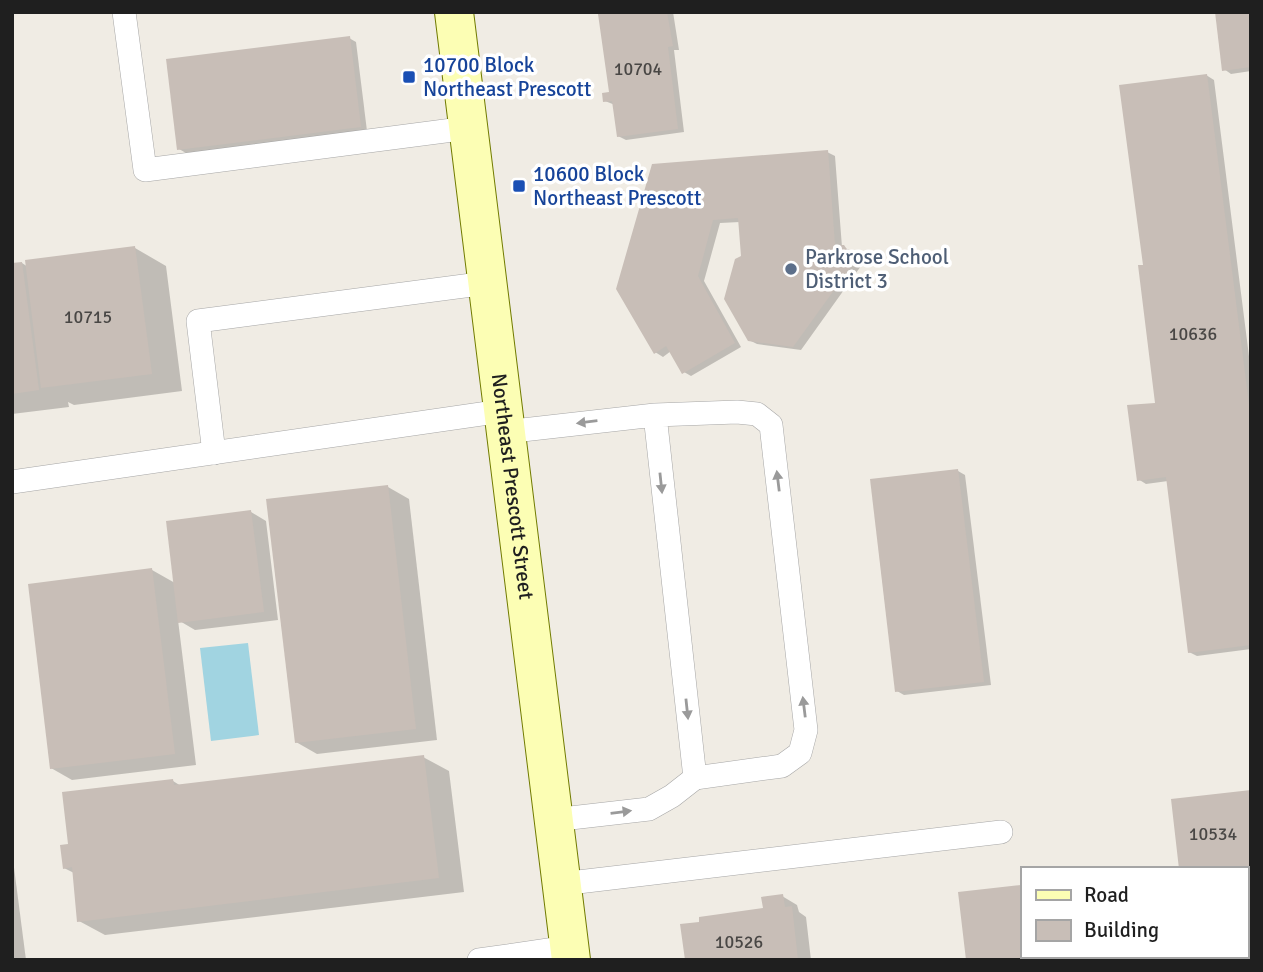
<svg xmlns="http://www.w3.org/2000/svg" width="1263" height="972" viewBox="0 0 1263 972" font-family="Signika,sans-serif">
<style>
.water{fill:#a1d4e1}
.shadow{fill:#0003}
.building{fill:#c8beb7}
.lines{fill:none;stroke-linecap:round;stroke-linejoin:round}
.lane-casing{stroke:#a6a6a6;stroke-width:24}
.secondary-casing{stroke:#717b00;stroke-width:40}
.lane{stroke:#fff;stroke-width:23}
.secondary{stroke:#fcfeb4;stroke-width:38}
.oneway{fill:#9a9a9a}
.transit-dot{fill:#1a4fb4;stroke:#fff;stroke-width:2.5}
.service-dot{fill:#5c6f8a;stroke:#fff;stroke-width:2.5}
.labels{text-anchor:middle;stroke-width:7;stroke-linejoin:round;paint-order:stroke}
.number-label{font-size:18px;fill:#494745}
.transit-label{font-size:21px;fill:#164399;stroke:#fff;text-anchor:start}
.service-label{font-size:21px;fill:#4e5e75;stroke:#fff;text-anchor:start}
.street-label{font-size:21px;fill:#1f1f1f;stroke:#fff}
</style>
<rect width="100%" height="100%" fill="#f0ece4"/>
<path class="water" d="M248 643 259 735 211 741 200 648Z"/>
<g class="shadow">
<path d="M623 12H673L679 50H674L684 132 626 140 618 136 615 105 605 101 611 93Z"/>
<path d="M1251 12V71L1231 74 1224 69Z"/>
<path d="M349 38 356 42 367 131 186 153 179 149Z"/>
<path d="M1206 75 1214 80 1251 372V649L1197 656 1189 652 1168 481 1146 484 1138 479 1157 404 1145 266Z"/>
<path d="M827 152 835 156 842 247 852 251 861 266 801 350 757 344 749 340 740 222 720 223 704 281 741 347 691 376 684 372 671 351 663 357 655 352 653 166Z"/>
<path d="M135 248 166 266 182 391 74 405 68 402 69 407 12 414V265L22 263 28 267Z"/>
<path d="M958 471 965 475 991 685 904 695 897 691Z"/>
<path d="M388 487 409 499 437 740 317 754 296 742Z"/>
<path d="M251 512 266 521 278 620 195 630 178 620 196 765 72 780 51 768 152 570 175 583Z"/>
<path d="M423 757 449 771 464 892 105 935 79 921 74 873 64 868 70 846 173 781 181 786Z"/>
<path d="M12 852 26 960H12Z"/>
<path d="M1020 887 1023 888V956H1125L1126 960H968Z"/>
<path d="M782 896 797 905 799 912 806 917 811 960H687Z"/>
</g>
<g class="building">
<path d="M611 12H667L673 46 668 47 678 129 617 137 612 101 603 102 602 93 609 92 598 14Z"/>
<path d="M1215 12H1251V67L1222 71Z"/>
<path d="M350 36 361 127 177 150 166 59Z"/>
<path d="M1207 74 1251 420V645L1188 653 1166 477 1137 481 1127 405 1155 403 1138 265H1143L1119 85Z"/>
<path d="M828 150 835 245H844L855 261 793 347 748 341 724 299 735 259 741 256 738 218 713 220 698 276 735 343 682 374 666 346 654 354 616 289 652 164Z"/>
<path d="M135 246 152 374 41 388 25 260Z"/>
<path d="M22 262 39 390 12 394V263Z"/>
<path d="M958 469 984 682 895 692 870 479Z"/>
<path d="M388 485 416 729 295 743 266 499Z"/>
<path d="M251 510 264 612 178 623 166 521Z"/>
<path d="M152 568 175 754 50 769 28 584Z"/>
<path d="M424 755 439 878 77 922 72 867 63 869 60 845 68 844 62 792 173 779 174 785Z"/>
<path d="M1251 790V941H1247V869H1179L1171 799Z"/>
<path d="M1021 885 1023 902V956H1119V959L966 960 958 892Z"/>
<path d="M783 894 785 907 792 906 798 960H685L680 924 699 922V917L763 908 761 897Z"/>
</g>
<g class="lines">
<defs>
<g id="lane">
<path d="M124 12 145 170 468 128"/>
<path d="M505 432 655 415 737 412 757 414 771 425 806 730 800 753 782 766 695 778 655 415"/>
<path d="M214 453 198 321 487 283"/>
<path d="M12 482 502 411"/>
<path d="M553 820 649 809 672 796 695 778"/>
<path d="M561 884 1001 832"/>
<path d="M479 960 569 947"/>
</g>
<g id="secondary">
<path id="s1" d="M454 12 571 960"/>
</g>
</defs>
<use href="#lane" class="lane-casing"/>
<use href="#secondary" class="secondary-casing"/>
<use href="#lane" class="lane"/>
<use href="#secondary" class="secondary"/>
</g>
<defs><path id="oneway-solid" d="M-6-.8H1V-3.2L6.5 0L1 3.2V.8H-6Z" transform="scale(1.75)"/></defs>
<g class="oneway">
<use href="#oneway-solid" transform="translate(587 422) rotate(173)"/>
<use href="#oneway-solid" transform="translate(778 481) rotate(-97)"/>
<use href="#oneway-solid" transform="translate(661 483) rotate(84)"/>
<use href="#oneway-solid" transform="translate(804 707) rotate(-97)"/>
<use href="#oneway-solid" transform="translate(687 709) rotate(84)"/>
<use href="#oneway-solid" transform="translate(621 812) rotate(-7)"/>
</g>
<g class="transit-dot">
<rect x="402" y="70" width="14" height="14" rx="3.5"/>
<rect x="512" y="179" width="14" height="14" rx="3.5"/>
</g>
<circle class="service-dot" cx="791" cy="269" r="7"/>
<g class="labels">
<g class="number-label">
<text x="638" y="75">10704</text>
<text x="88" y="323">10715</text>
<text x="1193" y="340">10636</text>
<text x="1213" y="840">10534</text>
<text x="739" y="948">10526</text>
</g>
<g class="transit-label">
<text x="423" y="72">10700 Block<tspan x="423" dy="24">Northeast Prescott</tspan></text>
<text x="533" y="181">10600 Block<tspan x="533" dy="24">Northeast Prescott</tspan></text>
</g>
<g class="service-label">
<text x="805" y="264">Parkrose School<tspan x="805" dy="24">District 3</tspan></text>
</g>
<g class="street-label">
<text dy="7" stroke="none"><textPath href="#s1" startOffset="478">Northeast Prescott Street</textPath></text>
</g>
</g>
<rect width="1263" height="972" fill="none" stroke="#1f1f1f" stroke-width="28"/>
<rect x="1021" y="867" width="228" height="91" fill="#ffffff" stroke="#a5a5a5" stroke-width="2"/>
<rect x="1036" y="890" width="35" height="10" fill="#fcfeb4" stroke="#a5a5a5" stroke-width="2"/>
<text x="1084" y="902" font-size="21" fill="#1f1f1f">Road</text>
<rect x="1036" y="920" width="35" height="21" fill="#c8beb7" stroke="#a5a5a5" stroke-width="2"/>
<text x="1084" y="937" font-size="21" fill="#1f1f1f">Building</text>
</svg>
